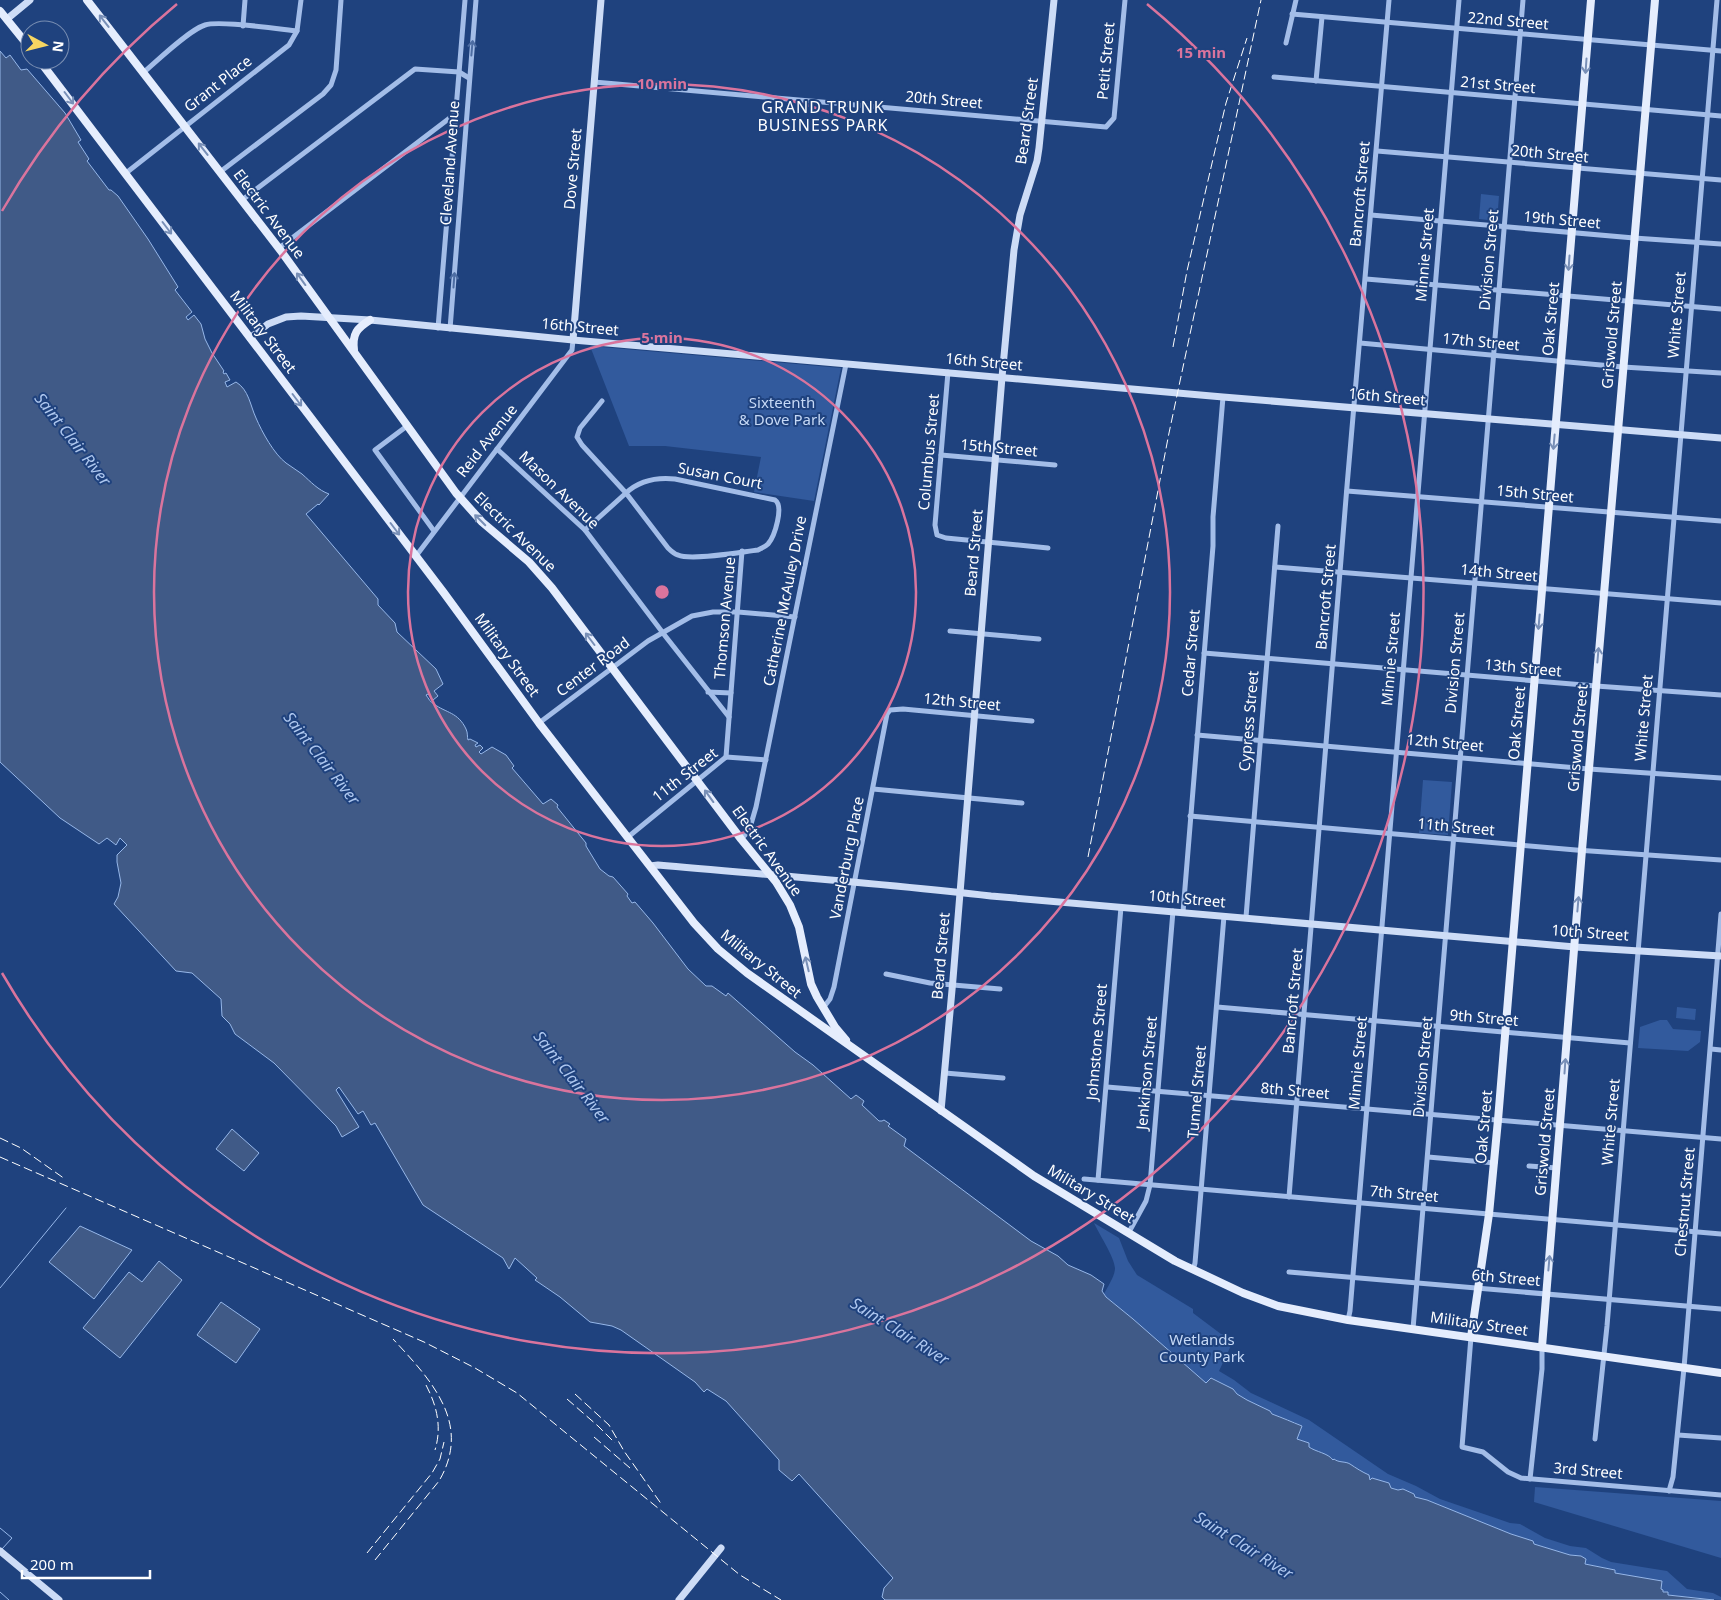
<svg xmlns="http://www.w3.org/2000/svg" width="1721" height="1600" viewBox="0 0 1721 1600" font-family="'Noto Sans',sans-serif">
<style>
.green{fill:#325a9d}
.water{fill:#405a87;stroke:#96b7e9}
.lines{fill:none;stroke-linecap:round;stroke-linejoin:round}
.stream{stroke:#96b7e9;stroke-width:1}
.street{stroke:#a3bde8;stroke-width:5}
.secondary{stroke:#cddcf6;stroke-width:7}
.primary{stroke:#e5edfd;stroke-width:8}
.rail{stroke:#fff;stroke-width:1;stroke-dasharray:9 4;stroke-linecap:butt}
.oneway{stroke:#788fb7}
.oneway2{stroke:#4d6da3}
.ring{fill:none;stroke:#da749d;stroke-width:2.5}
.labels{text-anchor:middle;stroke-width:4;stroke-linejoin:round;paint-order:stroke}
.street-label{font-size:15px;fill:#fff;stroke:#1f427e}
.park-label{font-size:15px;fill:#c6d9f6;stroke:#1f427e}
.neighbourhood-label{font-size:16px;letter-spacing:1px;fill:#fff;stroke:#1f427e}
.water-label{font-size:16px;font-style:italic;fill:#aec7ef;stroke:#1f427e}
.centre{fill:#da749d;stroke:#1f427e;stroke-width:2.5}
.ring-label{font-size:15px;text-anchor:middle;font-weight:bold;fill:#da749d;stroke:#1f427e;stroke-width:4;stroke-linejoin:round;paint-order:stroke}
</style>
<rect width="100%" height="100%" fill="#1f427e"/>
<g class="green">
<path d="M1481 194 1499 196 1497 221 1479 219Z"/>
<path d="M590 346 841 368 814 501 754 492 761 457 665 446H629Z"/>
<path d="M1423 780 1452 782 1448 835 1419 833Z"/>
<path d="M1677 1007 1696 1009 1695 1020 1676 1018Z"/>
<path d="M1660 1020H1667L1673 1029 1701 1031 1700 1042 1688 1051 1638 1048 1640 1027Z"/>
<path d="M1094 1223 1119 1238 1128 1261 1137 1275 1193 1309V1313L1221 1334 1235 1337 1219 1371 1234 1380 1251 1393 1309 1420 1388 1474 1416 1486 1440 1499 1510 1523 1520 1524 1545 1538 1570 1546 1586 1548 1602 1558 1611 1562 1667 1571 1687 1589 1713 1593 1721 1597V1600L1668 1595 1661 1589 1662 1581 1614 1573V1570L1585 1564 1581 1556 1570 1555 1534 1544 1533 1541 1511 1534 1427 1500 1415 1497 1414 1494 1404 1489 1398 1490 1370 1480 1361 1471 1354 1468 1350 1465 1338 1462 1336 1460H1333C1328 1454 1316 1452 1309 1447V1443L1297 1439 1302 1426C1292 1421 1283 1418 1272 1414L1270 1411 1247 1400 1237 1394 1233 1389 1212 1378 1206 1383 1133 1319 1106 1297 1104 1294C1108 1286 1115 1276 1115 1268 1114 1256 1099 1234 1094 1223Z"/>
<path d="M1535 1487 1721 1501V1558L1534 1502Z"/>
</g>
<g class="water">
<path d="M0 51 6 58 10 55 21 70 27 69 65 113 81 140 78 142 89 159 87 161 109 190H111L118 196 148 239 178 287 175 290 192 312 186 317 188 320 194 315 201 324 205 339 212 353 224 371 223 372 224 374 226 373 230 380 225 382 227 387 236 382C249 390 250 405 256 418 262 432 274 454 286 463 291 467 297 470 302 474 311 482 318 490 329 494L319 505 318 504 306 514 378 599V605L395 623 397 632 436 669 443 684 434 691 438 696 433 700 428 694 426 695C429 699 430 702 434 704 446 713 458 712 466 729 468 733 467 737 468 740L470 739 478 743 475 745 476 747 480 745 483 748 479 752 481 754 492 747 506 755 514 766 512 768 543 804 551 799 558 805 557 807 586 843V846L600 869 609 876 613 877 628 894 627 896 632 903 635 902 653 923 688 969 706 986H712L726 996 728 993 795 1052 813 1065 851 1099 856 1095 864 1101 862 1105 879 1121H882L884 1120 890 1124 888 1126 906 1139 904 1146 1031 1241 1058 1256 1068 1265 1091 1275 1104 1284 1102 1291 1106 1297 1133 1319 1206 1383 1211 1378 1233 1389 1237 1394 1247 1400 1270 1411 1272 1414C1283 1418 1292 1422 1302 1426L1297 1439 1309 1443V1447C1316 1452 1328 1453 1333 1460L1334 1459C1339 1463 1345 1461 1350 1464 1356 1468 1362 1472 1369 1475L1370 1480 1372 1478 1389 1483 1391 1488 1398 1490 1403 1489 1414 1494 1415 1497 1427 1500 1511 1534 1533 1541 1534 1544 1570 1555 1581 1556 1586 1559 1585 1564 1615 1570V1573L1662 1581 1661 1589 1663 1590V1592H1668V1595L1714 1600H885L882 1597 884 1588 893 1578 799 1474 792 1481 779 1470V1460L726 1401 707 1389 704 1392 695 1382 621 1330 612 1326 590 1322 560 1297 535 1280 537 1278 515 1258 509 1269 503 1258 423 1205 375 1123 371 1125 363 1111 358 1114 339 1087 336 1090 359 1127 342 1137 336 1126 274 1063 235 1034 230 1024 222 1016 221 999 192 973 176 971 114 904 118 897 121 883 117 862V855L127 845 120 838 116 845 107 838 99 844 60 818 0 762Z"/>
<path d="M232 1129 259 1153 244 1171 216 1149Z"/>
<path d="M80 1226 132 1250 94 1299 49 1262Z"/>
<path d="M159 1261 182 1280 120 1358 83 1328 129 1272 142 1282Z"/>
<path d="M221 1302 260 1329 236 1363 197 1335Z"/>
</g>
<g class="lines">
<g class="stream">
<path d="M0 1288 66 1208"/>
<path d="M0 1528 12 1538 2 1549"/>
<path d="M0 1592 9 1600"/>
</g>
<g class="street">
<path d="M1292 14 1721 51"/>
<path d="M243 26 245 0"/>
<path d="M1286 43 1296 0"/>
<path d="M144 72C158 60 189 30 205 25 220 20 279 29 297 31"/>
<path d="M1274 77 1721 116"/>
<path d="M1316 81 1322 17"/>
<path d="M594 82 1106 127 1114 118 1125 0"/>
<path d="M1377 151 1721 180"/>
<path d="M220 172 323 94 331 85 336 70 341 0"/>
<path d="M126 173 289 45 297 31 301 0"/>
<path d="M242 200 415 69 459 72 469 78"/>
<path d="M1371 215 1634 238 1721 244"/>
<path d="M279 248 455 114"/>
<path d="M1366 279 1721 309"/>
<path d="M438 328 465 0"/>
<path d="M450 329 476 0"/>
<path d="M1360 343 1623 367 1721 373"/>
<path d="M948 372 935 525 937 535 946 538 1048 548"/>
<path d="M407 426 375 450 434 531"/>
<path d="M497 449 585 530 666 637 729 717"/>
<path d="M941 455 1055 465"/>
<path d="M1347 491 1721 521"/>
<path d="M585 530 626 493C640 480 656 477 675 479L775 500C784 506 775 536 768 544 765 547 762 548 758 550 741 552 691 561 678 555 674 554 671 551 668 548L626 493 582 445 577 437 580 428 602 401"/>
<path d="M416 556 572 350 573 340"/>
<path d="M1275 567 1721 603"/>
<path d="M950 631 1039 639"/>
<path d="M1204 653 1596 686 1721 695"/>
<path d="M708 692 731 693"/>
<path d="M539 723 648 641 692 616 713 612H738L795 617"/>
<path d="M1197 735 1589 769 1721 778"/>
<path d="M726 757 742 551"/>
<path d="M726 757 766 760"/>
<path d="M873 789 1022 803"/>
<path d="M1190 816 1576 850 1721 860"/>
<path d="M628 837 726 757"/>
<path d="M741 839 749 831 756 807 846 364"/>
<path d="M1183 912 1213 546V517L1223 397"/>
<path d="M1246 917 1278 526"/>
<path d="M886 974 930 983 1000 989"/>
<path d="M1217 1007 1630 1043"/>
<path d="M823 1008 830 999 834 987 887 714 890 710 903 709 1032 721"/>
<path d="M1711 1049 1721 1050"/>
<path d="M945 1073 1003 1078"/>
<path d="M1107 1087 1721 1139"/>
<path d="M1428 1157 1495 1163"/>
<path d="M1529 1166 1557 1168"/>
<path d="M1084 1179 1721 1234"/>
<path d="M1098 1180 1121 907"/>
<path d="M1289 1197 1347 486 1389 0"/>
<path d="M1129 1232 1146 1201 1150 1185 1173 911"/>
<path d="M1193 1270 1195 1263 1224 916"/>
<path d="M1289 1272 1721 1309"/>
<path d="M1348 1320 1350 1311 1459 0"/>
<path d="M1413 1329 1523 0"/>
<path d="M1471 1337 1462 1447 1483 1452 1508 1472 1521 1478 1721 1495"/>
<path d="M1678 1435 1721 1438"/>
<path d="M1595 1439 1607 1326 1717 0"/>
<path d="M1530 1479 1542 1369V1347"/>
<path d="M1669 1491 1673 1477 1684 1368 1721 914"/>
</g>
<g class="secondary">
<path d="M7 19 30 0"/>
<path d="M250 338 268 324 286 317 301 316 370 320 573 340 1223 397 1721 438"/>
<path d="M573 340 601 0"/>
<path d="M650 866 658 865C769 875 881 883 991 896L1575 947 1721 956"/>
<path d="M941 1111 953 979 1002 377 1014 250 1020 215 1037 161 1039 148 1054 0"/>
<path d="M0 1551 59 1600"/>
<path d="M679 1600 721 1548"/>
</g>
<g class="primary">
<path d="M87 0 281 251 456 493 482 522 529 562 552 588 741 839 776 882 790 905 799 927 811 984 817 997 835 1027 846 1040"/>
<path d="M0 11 30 48"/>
<path d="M39 60 444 593 539 723 694 923 718 949 747 973 1034 1176 1175 1261 1243 1293 1278 1306 1348 1320 1721 1373"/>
<path d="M354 350C352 334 357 328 370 320"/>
<path d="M1471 1337 1489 1214 1498 1120 1591 0"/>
<path d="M1542 1347 1582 850 1655 0"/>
</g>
<g class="rail">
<path d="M1173 347 1187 271 1226 103 1247 38"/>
<path d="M1088 857 1169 433 1261 0"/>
<path d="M0 1138 21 1148 65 1179"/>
<path d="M0 1157 424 1342 475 1368 517 1393 740 1575 781 1600"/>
<path d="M426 1385C437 1406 442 1427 435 1450"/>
<path d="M575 1394 609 1425 624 1451 662 1505"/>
<path d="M567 1399 598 1426 615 1443"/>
<path d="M594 1437 630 1468"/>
<path d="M367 1553 432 1473 440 1459 444 1442"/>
<path d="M375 1560 439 1481C473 1423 430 1379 393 1339"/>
</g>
</g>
<defs><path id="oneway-shaft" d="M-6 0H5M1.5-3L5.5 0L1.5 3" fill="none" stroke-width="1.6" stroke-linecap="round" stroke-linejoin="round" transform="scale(1.25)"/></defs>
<g class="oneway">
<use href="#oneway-shaft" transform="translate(104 21) rotate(-128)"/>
<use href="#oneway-shaft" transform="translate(1586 66) rotate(94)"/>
<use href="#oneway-shaft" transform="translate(69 98) rotate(53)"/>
<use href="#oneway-shaft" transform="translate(203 149) rotate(-128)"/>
<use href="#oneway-shaft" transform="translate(167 228) rotate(53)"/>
<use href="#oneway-shaft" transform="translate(1569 263) rotate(94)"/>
<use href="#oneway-shaft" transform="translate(301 279) rotate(-126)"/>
<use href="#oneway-shaft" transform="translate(297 400) rotate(53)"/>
<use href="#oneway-shaft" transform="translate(1554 442) rotate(95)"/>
<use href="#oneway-shaft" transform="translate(480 520) rotate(-135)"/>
<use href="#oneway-shaft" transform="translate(395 529) rotate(53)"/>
<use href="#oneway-shaft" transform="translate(1539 622) rotate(95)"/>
<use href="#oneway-shaft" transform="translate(590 639) rotate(-127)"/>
<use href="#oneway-shaft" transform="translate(1598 655) rotate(-85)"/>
<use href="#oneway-shaft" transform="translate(709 796) rotate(-126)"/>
<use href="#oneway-shaft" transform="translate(1578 904) rotate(-85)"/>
<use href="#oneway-shaft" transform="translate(807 964) rotate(-103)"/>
<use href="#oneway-shaft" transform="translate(1565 1066) rotate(-86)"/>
<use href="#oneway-shaft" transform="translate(1549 1263) rotate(-85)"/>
</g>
<g class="oneway2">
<use href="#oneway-shaft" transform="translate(472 48) rotate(-85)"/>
<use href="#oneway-shaft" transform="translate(454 280) rotate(-86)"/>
</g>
<g class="ring">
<circle cx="662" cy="592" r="254"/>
<circle cx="662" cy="592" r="508"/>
<path d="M2 211A762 762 0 0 1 177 4M1147 4A762 762 0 1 1 2 973"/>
</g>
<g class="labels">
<g class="street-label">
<text transform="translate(1508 21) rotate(5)" y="5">22nd Street</text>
<text transform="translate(1106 61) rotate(-85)" y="5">Petit Street</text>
<text transform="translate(218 84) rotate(-38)" y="5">Grant Place</text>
<text transform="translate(1498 85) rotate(5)" y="5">21st Street</text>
<text transform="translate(944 100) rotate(5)" y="5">20th Street</text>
<text transform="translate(1027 121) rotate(-82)" y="5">Beard Street</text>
<text transform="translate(1550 154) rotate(5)" y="5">20th Street</text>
<text transform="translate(450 163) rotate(-86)" y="5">Cleveland Avenue</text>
<text transform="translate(573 169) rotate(-85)" y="5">Dove Street</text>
<text transform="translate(1360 194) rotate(-85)" y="5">Bancroft Street</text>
<text transform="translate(269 214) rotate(53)" y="5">Electric Avenue</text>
<text transform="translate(1562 220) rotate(5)" y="5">19th Street</text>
<text transform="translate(1425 255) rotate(-85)" y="5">Minnie Street</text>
<text transform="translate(1489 260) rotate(-85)" y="5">Division Street</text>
<text transform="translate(1677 315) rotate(-85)" y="5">White Street</text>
<text transform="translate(1551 319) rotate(-85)" y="5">Oak Street</text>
<text transform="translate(580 327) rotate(5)" y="5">16th Street</text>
<text transform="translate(263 332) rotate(53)" y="5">Military Street</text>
<text transform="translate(1612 335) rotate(-85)" y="5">Griswold Street</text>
<text transform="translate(1481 342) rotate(5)" y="5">17th Street</text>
<text transform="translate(984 362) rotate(5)" y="5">16th Street</text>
<text transform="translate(1387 397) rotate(5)" y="5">16th Street</text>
<text transform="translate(487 441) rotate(-52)" y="5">Reid Avenue</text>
<text transform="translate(999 448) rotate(5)" y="5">15th Street</text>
<text transform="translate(929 452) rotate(-85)" y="5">Columbus Street</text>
<text transform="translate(720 476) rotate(11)" y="5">Susan Court</text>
<text transform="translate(559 490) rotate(44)" y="5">Mason Avenue</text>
<text transform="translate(1535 494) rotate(5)" y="5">15th Street</text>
<text transform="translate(515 532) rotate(44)" y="5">Electric Avenue</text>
<text transform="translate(974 553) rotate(-85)" y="5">Beard Street</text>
<text transform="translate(1499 573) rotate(5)" y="5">14th Street</text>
<text transform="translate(1326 597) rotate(-85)" y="5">Bancroft Street</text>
<text transform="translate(785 601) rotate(-79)" y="5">Catherine McAuley Drive</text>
<text transform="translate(725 618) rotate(-85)" y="5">Thomson Avenue</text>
<text transform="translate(1191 653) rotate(-85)" y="5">Cedar Street</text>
<text transform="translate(507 655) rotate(54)" y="5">Military Street</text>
<text transform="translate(1391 659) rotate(-85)" y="5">Minnie Street</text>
<text transform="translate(1455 663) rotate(-85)" y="5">Division Street</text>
<text transform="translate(593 667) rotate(-37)" y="5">Center Road</text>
<text transform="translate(1523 668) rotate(5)" y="5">13th Street</text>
<text transform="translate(962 702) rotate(5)" y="5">12th Street</text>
<text transform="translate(1644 718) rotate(-85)" y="5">White Street</text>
<text transform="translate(1249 721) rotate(-85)" y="5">Cypress Street</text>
<text transform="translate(1517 723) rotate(-85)" y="5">Oak Street</text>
<text transform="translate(1578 738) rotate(-85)" y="5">Griswold Street</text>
<text transform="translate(1445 743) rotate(5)" y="5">12th Street</text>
<text transform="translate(685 775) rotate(-38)" y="5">11th Street</text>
<text transform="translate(1456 827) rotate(5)" y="5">11th Street</text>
<text transform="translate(767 851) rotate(54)" y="5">Electric Avenue</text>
<text transform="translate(847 858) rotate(-79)" y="5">Vanderburg Place</text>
<text transform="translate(1187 899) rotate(5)" y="5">10th Street</text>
<text transform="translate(1590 933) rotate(4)" y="5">10th Street</text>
<text transform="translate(941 956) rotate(-85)" y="5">Beard Street</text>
<text transform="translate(761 964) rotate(39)" y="5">Military Street</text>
<text transform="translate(1293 1001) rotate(-85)" y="5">Bancroft Street</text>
<text transform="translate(1484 1018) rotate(5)" y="5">9th Street</text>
<text transform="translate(1097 1042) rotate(-85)" y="5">Johnstone Street</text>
<text transform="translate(1358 1063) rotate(-85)" y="5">Minnie Street</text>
<text transform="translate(1423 1067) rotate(-85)" y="5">Division Street</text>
<text transform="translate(1147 1073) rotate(-85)" y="5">Jenkinson Street</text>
<text transform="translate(1295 1091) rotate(5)" y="5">8th Street</text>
<text transform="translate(1197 1092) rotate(-85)" y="5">Tunnel Street</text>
<text transform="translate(1611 1122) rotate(-85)" y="5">White Street</text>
<text transform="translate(1484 1127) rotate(-85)" y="5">Oak Street</text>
<text transform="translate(1545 1142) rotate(-85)" y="5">Griswold Street</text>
<text transform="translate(1091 1194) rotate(31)" y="5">Military Street</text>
<text transform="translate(1404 1194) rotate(5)" y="5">7th Street</text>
<text transform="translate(1685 1202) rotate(-85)" y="5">Chestnut Street</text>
<text transform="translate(1506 1278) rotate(5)" y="5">6th Street</text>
<text transform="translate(1479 1324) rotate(8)" y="5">Military Street</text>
<text transform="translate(1588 1471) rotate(5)" y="5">3rd Street</text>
</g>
<g class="park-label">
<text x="782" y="408">Sixteenth<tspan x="782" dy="17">&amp; Dove Park</tspan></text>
<text x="1202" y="1345">Wetlands<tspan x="1202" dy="17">County Park</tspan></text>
</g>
<g class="neighbourhood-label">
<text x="823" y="113">GRAND TRUNK<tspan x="823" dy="18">BUSINESS PARK</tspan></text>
</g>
<g class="water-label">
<text transform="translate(73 439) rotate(52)" y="6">Saint Clair River</text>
<text transform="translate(322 758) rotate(52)" y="6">Saint Clair River</text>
<text transform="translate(572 1077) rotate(52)" y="6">Saint Clair River</text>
<text transform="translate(900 1331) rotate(32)" y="6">Saint Clair River</text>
<text transform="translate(1244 1545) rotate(32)" y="6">Saint Clair River</text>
</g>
</g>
<circle cx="662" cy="592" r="8" class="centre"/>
<g class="ring-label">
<text x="1201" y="58">15 min</text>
<text x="662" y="89">10 min</text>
<text x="662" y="343">5 min</text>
</g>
<g transform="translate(45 45) rotate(97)"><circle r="24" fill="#1f427e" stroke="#798eb2"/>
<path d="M0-4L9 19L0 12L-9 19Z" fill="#f6d662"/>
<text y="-8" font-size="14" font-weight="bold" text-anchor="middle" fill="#ffffff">N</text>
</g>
<path d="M22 1570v8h128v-8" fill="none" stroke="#ffffff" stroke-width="2.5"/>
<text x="30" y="1570" font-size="15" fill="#ffffff" stroke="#1f427e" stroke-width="4" paint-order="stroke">200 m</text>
</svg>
